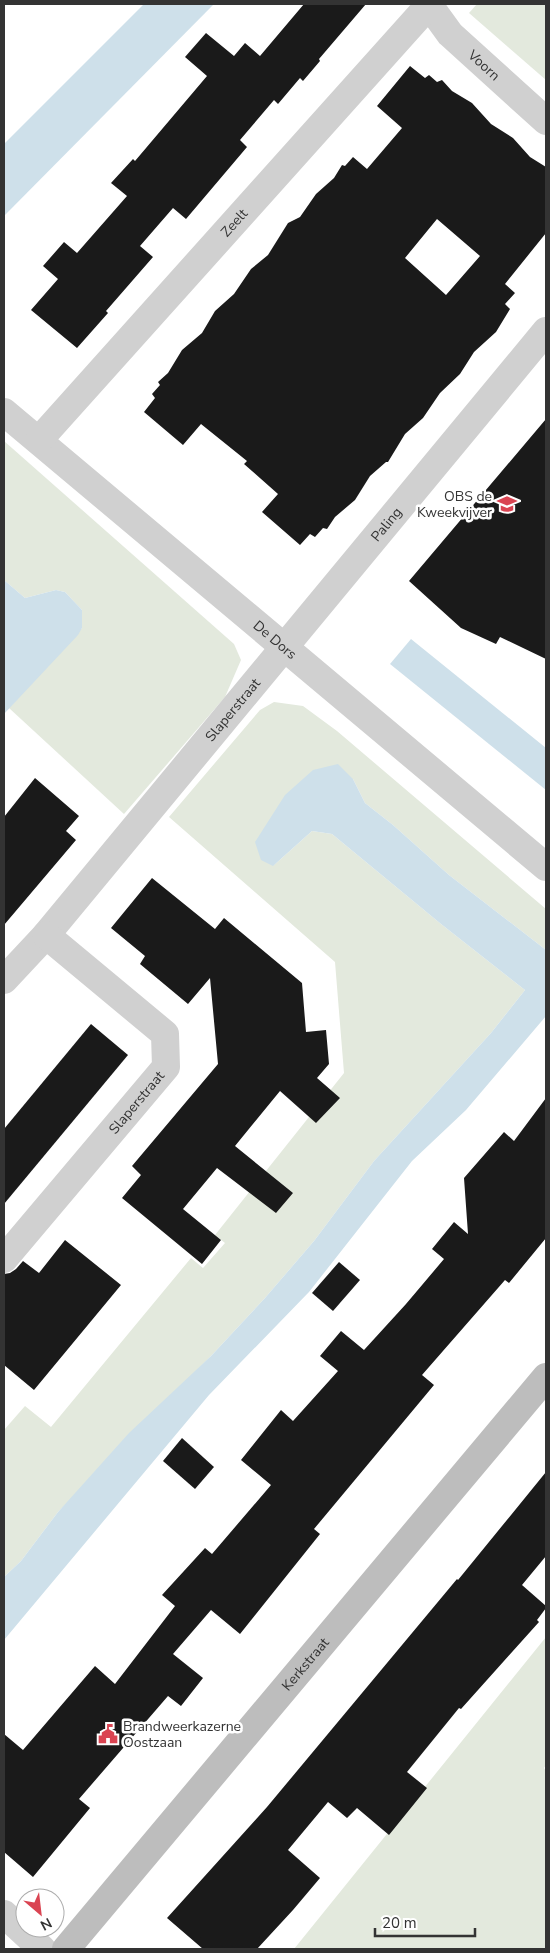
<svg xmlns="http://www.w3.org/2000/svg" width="550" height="1953" viewBox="0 0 550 1953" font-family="'Nunito Sans',sans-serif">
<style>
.green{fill:#e3e9dd}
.water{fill:#cee0ea}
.building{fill:#1a1a1a;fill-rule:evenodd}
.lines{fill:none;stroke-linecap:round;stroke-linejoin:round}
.street{stroke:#d0d0d0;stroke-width:28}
.secondary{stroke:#bdbdbd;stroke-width:28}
.labels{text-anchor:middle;stroke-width:5;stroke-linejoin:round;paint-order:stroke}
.street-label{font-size:14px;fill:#333;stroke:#fff}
.poi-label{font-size:14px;fill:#333;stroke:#fff;text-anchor:end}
</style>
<rect width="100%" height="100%" fill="#fff"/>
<g class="green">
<path d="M477 4H546V80L469 13Z"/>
<path d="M4 441 234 644 241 660 225 697 124 814 9 708 82 628V610L65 592 56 590 25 598 4 580Z"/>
<path d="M274 702 303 706 337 731 546 909V950L449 875 393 825 365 803 353 779 273 866 312 831 332 834 441 924 525 990 491 1033 374 1161 314 1241 265 1298 211 1356 58 1512 21 1561 4 1577V1430L25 1406 51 1427 191 1258 203 1268 225 1243 215 1235 344 1073 335 962 169 817 260 710Z"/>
<path d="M546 1637V1765L544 1768 546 1771V1949H294Z"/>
</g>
<g class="water">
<path d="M144 4H214L4 216V144Z"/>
<path d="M4 580 25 598 56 590 65 592 82 610V628L78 635 4 714Z"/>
<path d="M411 639 546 748V790L390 664Z"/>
<path d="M338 764 353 779 365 803 393 825 449 875 546 950V1016L466 1110 412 1161 309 1292 209 1395 4 1640V1577L21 1561 58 1512 129 1433 211 1356 265 1298 314 1241 374 1161 491 1033 525 990 441 924 332 834 312 831 273 866 261 860 255 842 285 795 313 770Z"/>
</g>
<g class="building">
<path d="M304 4H366L319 59 320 61 303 81 300 78 278 104 274 100 240 140 247 147 186 219 173 208 140 246 153 257 106 311 108 313 77 348 31 310 58 279 43 266 64 242 77 253 127 196 111 183 133 159 135 161 207 76 185 57 206 33 234 56 245 43 260 56Z"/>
<path d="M410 66 425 78 429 75 437 82 442 80 452 91 472 103 491 124 513 138 530 157 546 167V233L505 284 515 293 505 304 510 309 496 332 474 352 460 374 440 393 423 418 405 434 388 462H386L370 476 355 500 335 517 327 529 323 528 315 537 310 534 300 545 262 512 278 494 244 464 247 461 201 424 183 445 144 412 155 398 152 394 160 385 158 382 168 373 182 350 202 333 215 311 234 294 251 269 268 255 288 223 300 217 316 194 334 178 342 165 345 166 353 157 367 169 402 128 377 106ZM437 219 480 256 446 295 405 258Z"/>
<path d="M546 419V659L500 637 496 644 461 628 409 581Z"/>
<path d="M35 778 79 816 66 831 76 840 4 925V817Z"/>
<path d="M152 878 215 929 224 918 302 983 306 1032 326 1030 329 1064 317 1078 340 1098 316 1123 280 1091 235 1146 293 1193 276 1213 217 1168 183 1209 221 1240 202 1264 122 1198 141 1175 132 1166 218 1064 210 978 188 1004 140 964 145 956 111 928Z"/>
<path d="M91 1024 128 1055 4 1204V1129Z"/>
<path d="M546 1098V1238L509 1283 505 1280 422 1375 434 1385 314 1529 320 1534 240 1634 211 1610 173 1654 203 1678 181 1706 168 1696 79 1799 90 1808 33 1877 4 1852V1734L23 1750 95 1666 115 1684 175 1606 162 1595 205 1548 212 1554 271 1485 241 1460 281 1410 293 1421 338 1371 320 1356 341 1331 364 1350 406 1304 444 1259 432 1249 454 1222 468 1234 464 1178 504 1132 514 1141Z"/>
<path d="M65 1240 121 1285 34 1390 4 1365V1274L10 1273 16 1269 23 1261 39 1273Z"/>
<path d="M339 1262 360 1280 333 1311 312 1293Z"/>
<path d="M182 1438 214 1467 195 1489 163 1461Z"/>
<path d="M546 1472V1556L522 1585 546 1606V1608L537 1620 539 1622 461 1709 459 1708 407 1772 427 1788 389 1835 357 1808 347 1818 328 1802 288 1850 320 1878 293 1910 257 1949H203L167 1918 267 1807 457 1579 458 1580Z"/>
</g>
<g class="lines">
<g class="street">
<path id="s1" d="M429 5 450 34 546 121"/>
<path id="s2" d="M4 412 546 867"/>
<path id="s3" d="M39 440 430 4"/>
<path id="s4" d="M4 980 46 935 546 331"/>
<path id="s5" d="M4 1259 166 1067 165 1034 46 935"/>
<path d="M4 1914 42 1949"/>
</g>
<path class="secondary" id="s6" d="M66 1949 546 1377"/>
</g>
<defs>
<symbol id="school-bare" viewBox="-9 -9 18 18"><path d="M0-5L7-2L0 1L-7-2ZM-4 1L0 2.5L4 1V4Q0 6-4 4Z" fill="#da4452" stroke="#fff" stroke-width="2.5" paint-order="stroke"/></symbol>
<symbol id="civic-bare" viewBox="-9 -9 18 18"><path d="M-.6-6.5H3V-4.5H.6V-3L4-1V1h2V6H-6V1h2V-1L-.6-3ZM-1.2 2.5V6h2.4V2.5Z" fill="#da4452" stroke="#fff" stroke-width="2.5" paint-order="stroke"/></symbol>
</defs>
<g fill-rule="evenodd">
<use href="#school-bare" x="493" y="490" width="28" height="28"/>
<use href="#civic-bare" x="94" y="1720" width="28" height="28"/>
</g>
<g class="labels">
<g class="street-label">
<text dy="5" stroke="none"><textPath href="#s1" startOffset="82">Voorn</textPath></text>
<text dy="5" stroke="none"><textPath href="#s3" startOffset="292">Zeelt</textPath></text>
<text dy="5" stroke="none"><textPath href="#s4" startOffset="595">Paling</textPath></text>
<text dy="5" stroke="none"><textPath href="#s2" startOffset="354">De Dors</textPath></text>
<text dy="5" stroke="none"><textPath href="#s4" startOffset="354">Slaperstraat</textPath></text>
<text dy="5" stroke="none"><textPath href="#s5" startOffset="205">Slaperstraat</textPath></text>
<text dy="5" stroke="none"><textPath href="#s6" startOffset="372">Kerkstraat</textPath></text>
</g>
<g class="poi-label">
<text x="492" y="501">OBS de<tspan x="492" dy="16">Kweekvijver</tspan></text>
<text x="123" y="1731" text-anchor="start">Brandweerkazerne<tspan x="123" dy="16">Oostzaan</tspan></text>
</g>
</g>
<rect width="550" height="1953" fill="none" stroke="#333333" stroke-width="10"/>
<g transform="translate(40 1913) rotate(152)"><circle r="24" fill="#ffffff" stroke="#adadad"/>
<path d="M0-4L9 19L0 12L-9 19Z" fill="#da4452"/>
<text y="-8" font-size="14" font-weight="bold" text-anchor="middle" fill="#333333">N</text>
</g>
<path d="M375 1928v8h100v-8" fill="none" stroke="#333333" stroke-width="2.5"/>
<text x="382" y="1928" font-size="15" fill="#333333" stroke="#ffffff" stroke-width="4" paint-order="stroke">20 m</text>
</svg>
